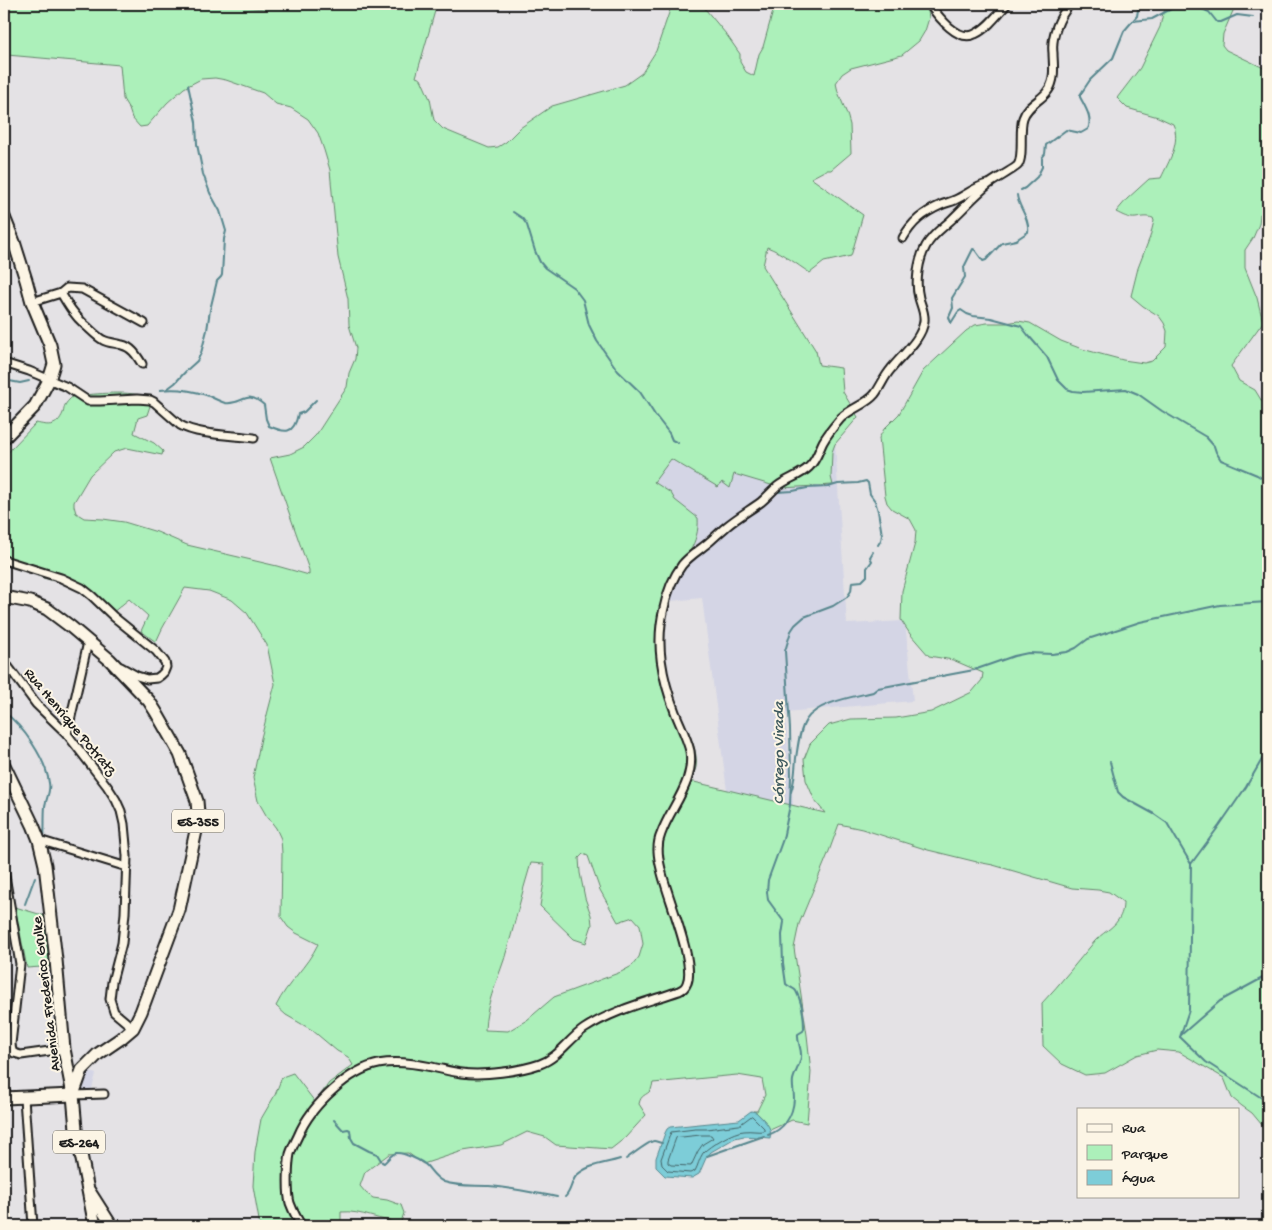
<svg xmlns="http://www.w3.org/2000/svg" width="1272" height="1230" viewBox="0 0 1272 1230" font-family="'Gochi Hand',sans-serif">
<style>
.built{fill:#d4d5e5}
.green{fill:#acf0ba;stroke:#64866b;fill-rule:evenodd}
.water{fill:#7dcdd8;stroke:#56868d}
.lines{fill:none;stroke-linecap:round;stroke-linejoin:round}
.shore{stroke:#436367;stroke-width:1}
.stream{stroke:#56868d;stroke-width:2}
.street-casing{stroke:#1c1c1c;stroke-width:11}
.secondary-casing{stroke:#1c1c1c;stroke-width:14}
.primary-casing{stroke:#1c1c1c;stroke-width:15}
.street{stroke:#fcf5e5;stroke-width:7}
.secondary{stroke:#fcf5e5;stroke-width:10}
.primary{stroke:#fcf5e5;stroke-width:11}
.labels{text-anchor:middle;stroke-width:4;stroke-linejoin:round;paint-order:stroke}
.shield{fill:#fcf5e5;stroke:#5f5d58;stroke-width:1}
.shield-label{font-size:14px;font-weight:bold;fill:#1c1c1c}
.street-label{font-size:15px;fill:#1c1c1c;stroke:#fcf5e5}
.water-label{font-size:16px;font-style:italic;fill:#3e5a5e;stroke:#fcf5e5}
</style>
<rect width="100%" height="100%" fill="#e4e2e5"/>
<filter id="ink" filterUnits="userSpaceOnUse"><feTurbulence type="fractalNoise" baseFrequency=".02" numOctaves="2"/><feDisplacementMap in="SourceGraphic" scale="10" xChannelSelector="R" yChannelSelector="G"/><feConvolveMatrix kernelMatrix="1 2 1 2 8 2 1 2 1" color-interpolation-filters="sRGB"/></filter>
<g filter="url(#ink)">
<g class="built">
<path d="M835 442 847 624 905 621 913 701 785 712 794 815 731 822 702 598 660 602 647 448Z"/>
<path d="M84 1070 96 1074 91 1092 78 1089Z"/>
</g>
<g class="green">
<path d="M4 4H241C251 8 263 11 273 4H437L416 77 421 79 430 99 434 120 443 129 489 148 498 147 506 142 520 128 552 106 625 85 642 73 656 51 672 4H701L726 34 740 54V62L746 72 754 76 759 54 763 47 775 4H927L929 18 925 31 919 41 902 55 851 68 842 74 836 83 838 92 847 114 850 125 851 153 831 170H826L811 178 863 215 851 256 824 262 810 273C796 264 783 253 767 247L763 266 816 351 819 365 841 368 843 392 858 417 835 444 832 452 831 477 833 485 781 488 734 474 730 488 722 482 718 487 671 459 654 482 671 493 675 500 698 518C700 544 683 559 674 581 669 594 662 624 663 638 663 655 668 678 673 694 678 714 700 747 696 767 695 772 692 777 690 781L825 813 815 801 806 780 804 759 810 744 829 725 851 719 896 718 931 712 972 692 982 680 983 673 953 660 929 656 910 634 901 620 902 591 915 543 916 530 910 519 892 509 887 503 885 496 879 438 884 429 899 414 923 371 966 331 975 325 987 323H1006L1018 321 1030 323 1061 341 1082 349 1123 360 1144 363 1152 361 1166 347 1167 331 1164 323 1159 316 1143 306 1131 296 1138 268 1150 237 1154 221 1153 218C1146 216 1142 217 1136 218 1129 219 1122 215 1116 212L1127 199 1149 179 1161 178C1169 161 1181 142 1173 124L1158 117 1127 108 1117 98 1140 68 1160 27 1163 13 1167 7 1168 4H1236L1223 34 1222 45 1226 50 1268 70V212L1260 214 1259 224 1253 238 1245 250V268L1257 298 1263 322 1231 366 1239 381 1255 390 1266 408 1268 416V1129L1262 1125 1252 1113 1242 1106 1232 1098 1224 1078 1179 1052 1157 1050 1137 1055 1105 1073 1085 1075 1062 1064 1043 1046 1042 1003C1061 983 1077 962 1095 941 1102 933 1112 929 1118 920 1122 914 1123 909 1123 902L1109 892 1098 890 1072 888 993 865 977 862 928 850 862 829 839 824 828 854 799 924 794 948 807 1035 811 1072 807 1123 792 1120 770 1130C767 1123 760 1114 753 1111H757L765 1095 762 1079 737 1075 653 1083C652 1085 652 1088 651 1090 646 1096 641 1094 639 1104L646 1115 625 1138 611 1149 556 1145 545 1137 527 1132 501 1145 463 1151 423 1164 408 1153 389 1154 365 1172 360 1186 366 1193 373 1198 387 1200 401 1205 404 1213 401 1222C380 1222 362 1210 341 1212V1225L342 1226H260L253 1186 255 1152 261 1119 275 1095 282 1077 293 1073 315 1102 329 1083 353 1065 348 1057 337 1051 312 1030 286 1015 276 1006C287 983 307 967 318 944L296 933 288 927 281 917 282 853 281 839 276 828 266 815 258 801 253 778 261 738 275 684 267 645 247 613 232 600 209 591 185 588 162 629 156 642 141 631 148 616 129 599 112 613 76 586 43 578 24 570 15 567 12 559 4 560V459L11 449 36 423C49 426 57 427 63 413 64 410 64 407 65 405 68 400 73 396 77 394L81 395C100 394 136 389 152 400L147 415 138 418 134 433 154 443 163 451 162 455 127 448 114 452 90 475 74 502V506L76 513 84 518 103 519 124 522 157 532 187 545 277 566 309 575V570L270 458 290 454 304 447 316 435 347 387 349 373 355 359 356 348 349 325 348 299 338 257 330 170 324 150 318 133 308 119 291 108 276 104 263 93 226 80 215 78 201 79 184 88 167 103 147 126 140 127 132 118 129 109 123 99 120 65 7 55 4 61ZM583 854 588 856 600 890 618 922 633 917 640 925 643 944 639 957 632 966 621 972 554 997 527 1020 508 1031 485 1030C486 1004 496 984 504 960 514 928 521 895 531 863L544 864V882L540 906 574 939 586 943 592 925 591 915 585 898 580 873 579 858Z"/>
<path d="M15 907 49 917 55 966 27 968Z"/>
</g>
<path class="water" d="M751 1111 756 1112C763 1120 773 1126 770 1138L744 1136 735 1138 711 1152 706 1158 699 1174 692 1178 665 1176 656 1167V1158L665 1133 667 1129 670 1127 739 1120Z"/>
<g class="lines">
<g class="shore">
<path d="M752 1116 764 1128V1131C757 1132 751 1130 744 1131 734 1131 709 1146 703 1153 699 1159 698 1166 695 1171L690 1173 668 1171 662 1165 661 1159 671 1132 695 1129H707L739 1125Z"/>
<path d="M701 1135H711L713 1138 703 1144 698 1151 691 1166 671 1165 668 1163V1160L676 1138Z"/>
</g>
<g class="stream">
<path d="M1133 21 1152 19 1171 9 1187 5 1200 8 1209 12 1217 22H1221L1237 15 1253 17"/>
<path d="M1021 190 1025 188 1037 177 1042 167V158L1045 154 1046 145 1066 130 1081 133 1088 129C1093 118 1085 107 1080 97V95L1090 80 1113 58 1124 31 1137 16 1139 4"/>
<path d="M513 212 522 218 527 225 535 251 540 262 545 268 574 288 583 300 589 325 597 341 618 371 640 392 655 415 669 433 672 440 678 443"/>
<path d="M951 323 958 312 961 310 967 314 973 316 991 318 1021 326 1028 335 1047 357 1058 380 1067 389 1073 391 1083 392 1126 389 1138 394 1162 411 1206 437 1214 446 1216 452 1221 460 1257 475 1268 482"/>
<path d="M951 323 949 317 953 308 952 298 965 277 964 267 973 249 975 250 983 261 986 260 1002 243 1016 240 1028 232C1030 218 1018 207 1017 195"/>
<path d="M4 380 20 383 29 381"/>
<path d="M167 389 175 383 187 370 197 361 201 353 207 330 210 310 217 281 221 277 222 275 224 239 226 231 220 211 210 193 203 174 197 144 196 122 188 85"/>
<path d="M160 390C176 388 191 390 206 395 212 397 218 401 225 403 242 406 246 388 264 405L266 419 269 426C285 433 294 435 298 414L304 412 316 400"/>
<path d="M777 492 793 491 807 488 828 487 838 484 858 483 866 481 868 483 870 494 875 501 878 511 882 535 881 540 878 545"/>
<path d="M4 712C23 726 46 759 49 783 51 791 46 799 45 806 44 817 45 827 44 838"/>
<path d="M1110 762 1118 792 1123 797 1154 814 1167 823 1191 864 1189 1010 1180 1037"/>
<path d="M791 792C795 781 795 769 796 758 798 746 799 731 806 720 818 702 853 697 873 692L878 688 889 686 974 670 1014 656 1028 653 1052 654 1067 652 1076 648 1088 639 1140 622 1220 605 1268 602"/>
<path d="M1191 864 1219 826 1246 787 1268 749"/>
<path d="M25 904 35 877"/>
<path d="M4 955 9 937"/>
<path d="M1181 1035 1220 1001 1268 975"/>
<path d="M1180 1037 1206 1062 1268 1102"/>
<path d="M334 1120 343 1130 348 1129 350 1130 351 1138 354 1143 369 1151 377 1154 382 1162 384 1163C388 1160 391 1154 396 1153 403 1152 422 1161 427 1166 432 1172 436 1179 444 1182 459 1187 474 1185 489 1186 512 1188 535 1193 557 1197"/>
<path d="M768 1135C784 1129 793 1116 794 1099 794 1092 792 1086 793 1080 795 1072 800 1065 801 1057 802 1049 797 1042 798 1034L803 1031 804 1028C804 1016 802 1002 796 991 794 988 789 987 786 984L783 963 782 935 784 922 768 900 767 892 768 880 783 839 790 805 791 776 790 729 785 651 791 631 795 625 804 617 833 606 847 597 851 591 852 582 862 581 867 576V568L872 561 870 557 873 552"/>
<path d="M707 1156 764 1136"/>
<path d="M626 1159C630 1156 650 1141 654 1141 656 1141 660 1143 662 1143"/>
<path d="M4 1166C9 1185 3 1206 6 1226"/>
<path d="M565 1197C571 1192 571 1182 576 1176 588 1164 605 1164 620 1159"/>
</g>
<defs>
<g id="street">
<path d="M929 4C938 16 958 43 975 34 988 28 998 14 1007 4"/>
<path d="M903 238C912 222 923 213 941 205 945 203 951 202 955 200 966 195 975 187 987 184"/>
<path d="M61 293 67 288 82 289 144 323"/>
<path d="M32 302 61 293C68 305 74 315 85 325 91 330 96 336 103 340 109 343 116 343 122 345 132 347 137 356 142 364"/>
<path d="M4 363 29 371 67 387 88 401H100L137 399 150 400 154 402 180 425C197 435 233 435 254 438"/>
<path d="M4 560 61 578 82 588 92 596 114 617 156 651 165 662 166 667 164 672 161 675 157 678 147 679 137 676 121 667"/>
<path d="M4 661 36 704 67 734 107 786 116 800 121 811 124 824 127 856 125 913 122 943 112 982 110 999 114 1012 133 1028"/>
<path d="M67 734 88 642"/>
<path d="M39 840 127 867"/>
<path d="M4 870 20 964 11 1044 12 1051 14 1053 21 1055 64 1049"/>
<path d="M73 1095 104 1094"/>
<path d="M24 1098 33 1226"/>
<path d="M302 1226C297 1219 293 1211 290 1203 287 1193 288 1164 290 1154 292 1148 295 1142 298 1136 306 1117 318 1103 334 1089 366 1060 391 1058 432 1067 442 1069 452 1072 462 1073 483 1076 520 1071 540 1064 558 1058 569 1039 584 1029 613 1010 647 1002 679 991 683 989 685 988 687 983 696 962 666 894 661 869 658 857 656 845 661 834 671 806 695 783 690 751 687 738 680 725 675 712 662 678 655 644 664 608 667 593 673 577 682 565 690 555 700 550 709 542 715 537 721 531 727 526 738 517 750 510 761 502 767 497 772 491 778 486 787 479 801 475 809 467 816 461 819 450 823 442 828 433 835 425 841 418 851 408 866 405 875 394 881 386 884 377 891 369 902 355 922 339 924 321 925 313 921 306 919 298 915 283 918 260 926 246 932 235 941 229 950 221 963 209 975 195 989 184 994 180 1016 168 1018 165 1024 156 1019 130 1023 118 1028 102 1048 99 1052 82 1055 73 1053 62 1053 53 1051 36 1059 17 1070 4"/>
</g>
<path id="secondary" d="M89 1190 112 1226"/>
<g id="primary">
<path d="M4 217 14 242 26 280 32 302 50 345 54 364 49 380 35 406 4 438"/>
<path d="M4 597 30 602 47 609 71 627 110 660 149 701 156 712 180 754 187 773 197 801 198 813 197 826 179 910 141 1012 133 1028 120 1039 98 1054 82 1070 73 1095"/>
<path d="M4 765 33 825 39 840 45 865 56 960 64 1049 73 1095 76 1129 95 1226"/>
<path d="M4 1098 73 1095"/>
</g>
</defs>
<use href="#street" class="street-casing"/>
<use href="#secondary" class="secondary-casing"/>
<use href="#primary" class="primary-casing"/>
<use href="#street" class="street"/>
<use href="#secondary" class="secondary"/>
<use href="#primary" class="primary"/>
</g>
</g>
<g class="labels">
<g class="shield">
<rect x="172" y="809.5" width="52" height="23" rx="4"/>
<rect x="53" y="1130.5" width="52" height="23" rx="4"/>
</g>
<g class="shield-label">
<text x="198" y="826">ES-355</text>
<text x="79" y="1147">ES-264</text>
</g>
<g class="street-label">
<text transform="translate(71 721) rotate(50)" y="5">Rua Henrique Potratz</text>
<text transform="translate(45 994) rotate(-97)" y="5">Avenida Frederico Grulke</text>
</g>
<g class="water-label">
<text transform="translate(777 753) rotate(-90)" y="6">Córrego Virada</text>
</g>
</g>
<rect width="1272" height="1230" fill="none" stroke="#fcf5e5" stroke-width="20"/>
<rect x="10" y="10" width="1252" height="1210" fill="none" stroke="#1c1c1c" stroke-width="2" filter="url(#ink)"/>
<rect x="1077" y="1108" width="162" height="90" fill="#fcf5e5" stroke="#a29e95"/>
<rect x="1087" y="1124" width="25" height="8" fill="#fcf5e5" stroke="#a29e95"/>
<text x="1122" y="1132" font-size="15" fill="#1c1c1c">Rua</text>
<rect x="1087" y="1145" width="25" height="15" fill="#acf0ba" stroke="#a29e95"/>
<text x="1122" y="1158" font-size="15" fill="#1c1c1c">Parque</text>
<rect x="1087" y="1170" width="25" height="15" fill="#7dcdd8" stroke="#a29e95"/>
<text x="1122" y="1182" font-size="15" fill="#1c1c1c">Água</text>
</svg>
